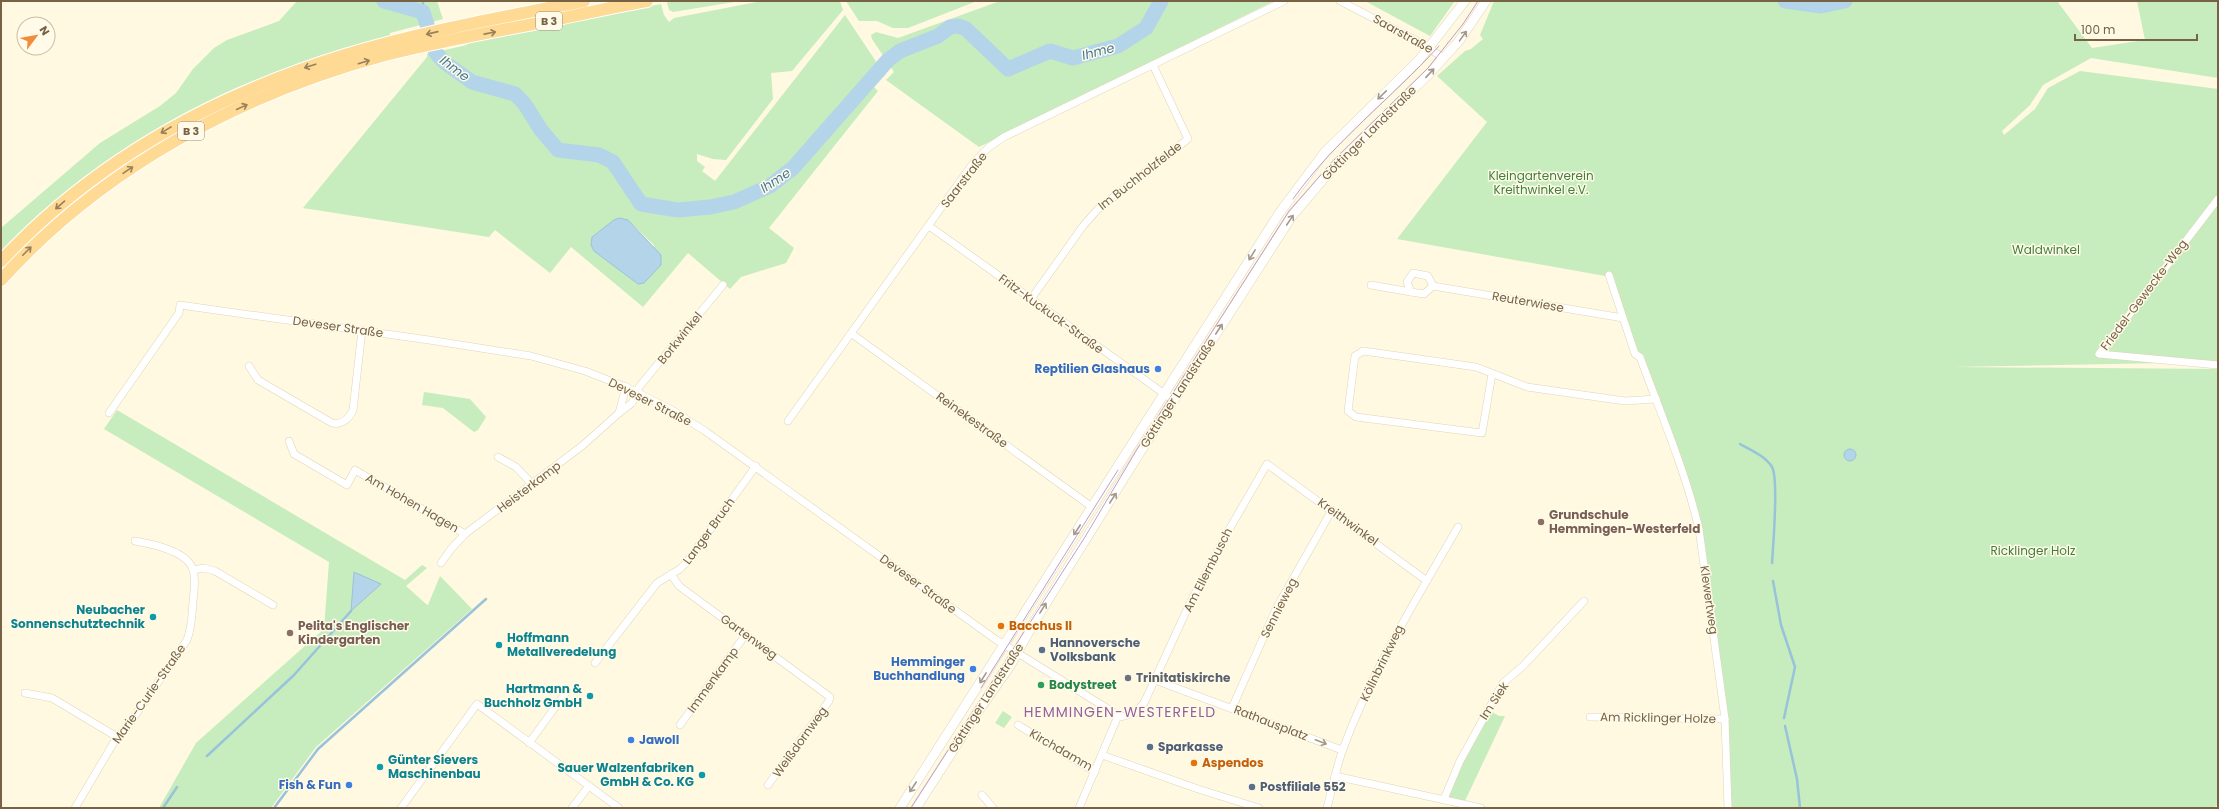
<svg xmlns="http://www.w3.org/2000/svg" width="2219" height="809" viewBox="0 0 2219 809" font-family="Poppins,sans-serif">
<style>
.green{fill:#c7ecbe;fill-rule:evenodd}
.water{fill:#b4d5e9;stroke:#99c2db}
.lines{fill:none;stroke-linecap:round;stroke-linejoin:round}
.stream{stroke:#99c2db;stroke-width:2.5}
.river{stroke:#b4d5e9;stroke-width:15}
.minor-casing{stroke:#e1d4b9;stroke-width:8}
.tertiary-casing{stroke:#e1d4b9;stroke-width:10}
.trunk-casing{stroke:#fff;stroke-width:14}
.minor{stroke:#fff;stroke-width:7}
.tertiary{stroke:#fff;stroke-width:9}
.trunk{stroke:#feda94;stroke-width:12}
.tram{stroke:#be9fc7;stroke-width:1}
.oneway{stroke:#99805a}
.oneway2{stroke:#a79987}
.shop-dot{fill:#3f7fe0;stroke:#fffbe8;stroke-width:1.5}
.education-dot{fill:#8d6e63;stroke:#fffbe8;stroke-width:1.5}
.culture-dot{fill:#0f9aa8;stroke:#fffbe8;stroke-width:1.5}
.food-dot{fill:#e8710a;stroke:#fffbe8;stroke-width:1.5}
.service-dot{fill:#5c6f8a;stroke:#fffbe8;stroke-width:1.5}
.worship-dot{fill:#6b7280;stroke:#fffbe8;stroke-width:1.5}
.leisure-dot{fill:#2e9e5b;stroke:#fffbe8;stroke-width:1.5}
.labels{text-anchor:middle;stroke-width:3;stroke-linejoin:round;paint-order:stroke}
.shield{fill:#fffbe8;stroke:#a09077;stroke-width:1}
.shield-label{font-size:11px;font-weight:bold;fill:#776246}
.street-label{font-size:12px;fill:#776246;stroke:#fffbe8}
.park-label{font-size:12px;fill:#427e3d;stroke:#fffbe8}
.shop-label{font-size:12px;font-weight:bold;fill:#366cbe;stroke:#fffbe8;text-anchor:end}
.education-label{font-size:12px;font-weight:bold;fill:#785e54;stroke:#fffbe8;text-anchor:start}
.culture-label{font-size:12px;font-weight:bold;fill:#0d838f;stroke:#fffbe8;text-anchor:end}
.food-label{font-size:12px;font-weight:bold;fill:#c56008;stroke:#fffbe8;text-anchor:start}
.service-label{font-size:12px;font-weight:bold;fill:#4e5e75;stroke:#fffbe8;text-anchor:start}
.worship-label{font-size:12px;font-weight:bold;fill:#5b616d;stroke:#fffbe8;text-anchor:start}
.leisure-label{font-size:12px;font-weight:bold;fill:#27864d;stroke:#fffbe8;text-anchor:start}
.water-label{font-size:13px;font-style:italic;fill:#43799b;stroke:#fffbe8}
.quarter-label{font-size:14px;letter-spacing:1px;fill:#94619b;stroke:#fffbe8}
</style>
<rect width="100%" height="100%" fill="#fef9e0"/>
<g class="green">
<path d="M297 1H437L443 19 390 33V38C351 50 310 60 272 74 170 111 78 175 1 251V228L100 143 160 106 176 93 193 69 214 48 227 40 279 21Z"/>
<path d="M672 1H740L673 12 669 10 667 2Z"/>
<path d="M762 1H840L843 10 792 71 771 73 773 99 726 160 713 159 697 154V161L705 167 702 171 715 181 845 15 879 66 792 167 769 184 734 200 711 205 714 208 735 204 771 189 796 169 882 69 886 74 874 87 878 91 769 228 794 248 786 263 741 277 730 289 688 253 643 307 571 247 550 273 495 230 489 237 303 208 427 57V54L467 45V43L661 4 664 15 669 22 674 18ZM614 220H628L654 245 652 274 638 284 592 237Z"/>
<path d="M846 1H977L908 28H893L877 21H859Z"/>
<path d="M1000 1H1274L979 147 886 80 894 72 872 39 871 35 876 32 898 38Z"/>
<path d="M1365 1H1455L1430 36Z"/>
<path d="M1494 1H2057L2092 48 2145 40 2137 1H2218V78L2091 58 2043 85 2030 105 2002 131 2004 135 2035 109 2048 88 2080 71 2218 89V362L1950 367 2218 369V804L2214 808H1732L1710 576 1696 506 1657 391 1654 389 1642 354 1639 353 1611 277 1397 239 1487 122 1437 76 1465 51 1471 49 1483 39 1480 35Z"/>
<path d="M424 392 470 399 486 417 478 430 474 432 443 408 422 405Z"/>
<path d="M117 410 405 580 422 565 427 568 406 586 426 604 428 605 440 576 472 609 316 747 271 808H159L196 743 324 629 329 562 104 429Z"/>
<path d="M1487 709 1499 716H1505L1464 803 1444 799Z"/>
<path d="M1003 711 1012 717 1004 728 995 723Z"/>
</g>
<g class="water">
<path d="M619 218 628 220 661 255V265L644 283 638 284 594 251 591 245 592 237 614 220Z"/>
<circle cx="1850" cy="455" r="6"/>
<path d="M354 572 381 584 351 611Z"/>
</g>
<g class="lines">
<g class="stream">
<path d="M423 12V1"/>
<path d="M1740 444C1751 450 1765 456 1772 467 1779 479 1773 546 1772 563"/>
<path d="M1773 581 1781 625 1795 667 1784 718"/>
<path d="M1785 726 1797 779 1800 808"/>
<path d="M207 756 294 675 351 611"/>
<path d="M163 808 177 787"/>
<path d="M274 808 318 749 486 599"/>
</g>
<g class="river">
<path d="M384 1 423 12 436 53 444 62 472 82 515 94 524 103 541 130 558 150 599 155 613 162 641 204 678 210 710 207 734 202 770 186 793 168 888 60 900 51 938 36 950 27 959 26 966 29 1008 69 1050 51 1073 58 1118 46 1146 28 1161 1"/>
<path d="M1785 1 1821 6 1845 1"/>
</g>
<defs>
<g id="minor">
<path d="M1340 1 1425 45 1443 58"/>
<path d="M2218 199 2099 354 2218 365"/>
<path d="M929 226 1173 400"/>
<path d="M1413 273 1428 276 1433 286 1424 294 1411 292 1407 282Z"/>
<path d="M1609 275 1635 354 1640 357C1661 414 1685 470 1699 529L1725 719 1728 808"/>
<path d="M1371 285 1411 292"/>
<path d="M1433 286 1623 318"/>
<path d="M1031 299 1083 226 1098 209 1188 139 1153 65"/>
<path d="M852 334 1092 507"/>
<path d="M249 366 258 380 332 423C342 425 349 419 353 410L362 330"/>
<path d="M1492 374 1482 433 1356 417 1348 411 1355 356 1363 351 1476 367 1527 387 1625 401 1656 399"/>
<path d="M626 387 619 413 632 403 639 387 723 285"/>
<path d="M109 413 179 313 180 305 429 340 531 356 585 371 626 387 672 410 705 431 995 639 1121 717 1135 713 1144 703 1190 603 1226 535 1267 464 1427 581"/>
<path d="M788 421 974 162 989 147 1004 137 1284 1"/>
<path d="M289 441 294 454 347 485 355 470 465 534"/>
<path d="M498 457 516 467 532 484"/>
<path d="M441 563 451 549 465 534 582 446 619 413"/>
<path d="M193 570 204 568 215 571 273 605"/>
<path d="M671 574 679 586 830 697 829 701 768 785"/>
<path d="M595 663 657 583 680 569 686 563 756 466"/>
<path d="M1155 680 1342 750"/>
<path d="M25 693 52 698 117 737"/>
<path d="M1232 708 1277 607 1332 510"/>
<path d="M1590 717 1725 719"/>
<path d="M680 725 746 634"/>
<path d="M1018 725 1095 772"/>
<path d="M529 743 567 691"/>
<path d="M1102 755 1198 789 1259 808"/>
<path d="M1335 776 1481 808"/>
<path d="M982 795 993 808"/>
<path d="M1444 799 1460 761 1503 683 1523 666 1584 601"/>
<path d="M75 808 117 737 128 726 187 640C192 627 192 615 193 601 194 591 196 580 193 570 188 551 152 544 135 541"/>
<path d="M401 808 477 704 619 808"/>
<path d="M572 808 589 786"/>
<path d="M1079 808 1118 716"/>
<path d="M1327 808C1332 789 1336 768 1343 749 1372 670 1416 600 1458 527"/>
</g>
<g id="tertiary">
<path d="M900 808 1280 212 1325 152 1419 60 1465 1"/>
<path d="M916 808 979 710 1010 666 1033 624 1137 457 1292 216 1337 163 1428 75 1459 41 1486 1"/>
</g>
<g id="trunk">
<path d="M1 261C95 160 215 95 345 55 423 31 505 17 584 1"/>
<path d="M1 280C102 168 240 94 385 55 437 42 491 32 544 22 578 15 612 7 647 1"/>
</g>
</defs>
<use href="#minor" class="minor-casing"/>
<use href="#tertiary" class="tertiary-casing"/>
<use href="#trunk" class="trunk-casing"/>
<use href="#minor" class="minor"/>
<use href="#tertiary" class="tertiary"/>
<use href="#trunk" class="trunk"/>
<g class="tram">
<path d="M1293 199C1336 139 1390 100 1439 46"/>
<path d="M981 688 1118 470"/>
<path d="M911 808 1085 537 1136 451 1289 211 1334 160 1428 68 1463 24 1478 1"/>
</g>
</g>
<defs><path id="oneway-shaft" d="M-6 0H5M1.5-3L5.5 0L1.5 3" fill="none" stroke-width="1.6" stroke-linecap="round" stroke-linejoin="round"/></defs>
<g class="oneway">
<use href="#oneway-shaft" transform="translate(432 33) rotate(167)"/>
<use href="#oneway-shaft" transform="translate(490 33) rotate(-11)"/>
<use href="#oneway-shaft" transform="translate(364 62) rotate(-17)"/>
<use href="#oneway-shaft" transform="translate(310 66) rotate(162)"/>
<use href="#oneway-shaft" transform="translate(242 107) rotate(-25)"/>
<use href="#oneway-shaft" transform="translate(166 130) rotate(149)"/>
<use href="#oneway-shaft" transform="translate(128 170) rotate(-34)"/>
<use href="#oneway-shaft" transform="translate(60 205) rotate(139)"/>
<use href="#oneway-shaft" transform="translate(27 251) rotate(-45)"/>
</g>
<g class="oneway2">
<use href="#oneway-shaft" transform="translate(1463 36) rotate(-54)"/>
<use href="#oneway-shaft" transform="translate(1430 73) rotate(-47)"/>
<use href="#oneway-shaft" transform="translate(1382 95) rotate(136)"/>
<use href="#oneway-shaft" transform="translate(1290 220) rotate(-56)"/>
<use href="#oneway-shaft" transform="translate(1252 255) rotate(122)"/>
<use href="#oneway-shaft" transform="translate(1219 329) rotate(-57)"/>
<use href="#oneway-shaft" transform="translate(1113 498) rotate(-57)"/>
<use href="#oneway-shaft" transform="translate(1077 530) rotate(123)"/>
<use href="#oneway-shaft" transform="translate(1043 608) rotate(-58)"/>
<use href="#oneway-shaft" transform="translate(983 678) rotate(122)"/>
<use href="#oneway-shaft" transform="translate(1321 742) rotate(21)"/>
<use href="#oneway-shaft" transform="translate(913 787) rotate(123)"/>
</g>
<g class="shop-dot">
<circle cx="1158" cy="369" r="4"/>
<circle cx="973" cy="669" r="4"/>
<circle cx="631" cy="740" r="4"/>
<circle cx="349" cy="785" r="4"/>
</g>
<g class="education-dot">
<circle cx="1541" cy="522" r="4"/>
<circle cx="290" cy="633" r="4"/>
</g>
<g class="culture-dot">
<circle cx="153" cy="617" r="4"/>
<circle cx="499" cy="645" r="4"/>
<circle cx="590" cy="696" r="4"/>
<circle cx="380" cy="767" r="4"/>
<circle cx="702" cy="775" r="4"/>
</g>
<g class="food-dot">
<circle cx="1001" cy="626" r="4"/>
<circle cx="1194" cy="763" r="4"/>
</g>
<g class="service-dot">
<circle cx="1042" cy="650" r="4"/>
<circle cx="1150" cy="747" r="4"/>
<circle cx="1252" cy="787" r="4"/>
</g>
<circle class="worship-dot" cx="1128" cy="678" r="4"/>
<circle class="leisure-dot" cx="1041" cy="685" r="4"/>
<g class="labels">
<g class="shield">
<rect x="536" y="12" width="26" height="18" rx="3"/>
<rect x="178" y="122" width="26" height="18" rx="3"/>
</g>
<g class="shield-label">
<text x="549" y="25">B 3</text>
<text x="191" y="135">B 3</text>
</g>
<g class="street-label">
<text transform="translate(1403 34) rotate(29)" y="4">Saarstraße</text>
<text transform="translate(1369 133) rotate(-45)" y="4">Göttinger Landstraße</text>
<text transform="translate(1140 176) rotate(-38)" y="4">Im Buchholzfelde</text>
<text transform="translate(964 180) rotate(-52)" y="4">Saarstraße</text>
<text transform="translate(2144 295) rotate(-53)" y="4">Friedel-Gewecke-Weg</text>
<text transform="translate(1528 302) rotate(10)" y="4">Reuterwiese</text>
<text transform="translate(1051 314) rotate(36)" y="4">Fritz-Kuckuck-Straße</text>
<text transform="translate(338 327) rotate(8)" y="4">Deveser Straße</text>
<text transform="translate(680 338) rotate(-51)" y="4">Borkwinkel</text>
<text transform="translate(1178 393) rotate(-57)" y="4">Göttinger Landstraße</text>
<text transform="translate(650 402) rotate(27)" y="4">Deveser Straße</text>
<text transform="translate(972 420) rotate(36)" y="4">Reinekestraße</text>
<text transform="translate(529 487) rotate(-37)" y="4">Heisterkamp</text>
<text transform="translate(412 503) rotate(30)" y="4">Am Hohen Hagen</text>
<text transform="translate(1348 522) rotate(36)" y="4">Kreithwinkel</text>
<text transform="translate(709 531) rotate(-54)" y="4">Langer Bruch</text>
<text transform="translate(1208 570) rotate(-63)" y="4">Am Ellernbusch</text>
<text transform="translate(918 584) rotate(36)" y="4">Deveser Straße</text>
<text transform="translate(1709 600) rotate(82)" y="4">Klewertweg</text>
<text transform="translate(1279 608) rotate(-63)" y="4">Sennieweg</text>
<text transform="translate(749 637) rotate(36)" y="4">Gartenweg</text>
<text transform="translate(1382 663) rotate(-64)" y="4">Köllnbrinkweg</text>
<text transform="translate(713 680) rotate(-54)" y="4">Immenkamp</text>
<text transform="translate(149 694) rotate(-55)" y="4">Marie-Curie-Straße</text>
<text transform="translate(986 698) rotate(-57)" y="4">Göttinger Landstraße</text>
<text transform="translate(1494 701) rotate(-57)" y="4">Im Siek</text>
<text transform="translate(1658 718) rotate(1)" y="4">Am Ricklinger Holze</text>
<text transform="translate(1271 723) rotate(21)" y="4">Rathausplatz</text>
<text transform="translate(800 742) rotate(-54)" y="4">Weißdornweg</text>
<text transform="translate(1061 750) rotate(30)" y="4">Kirchdamm</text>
</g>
<g class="park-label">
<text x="1541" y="180">Kleingartenverein<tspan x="1541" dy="14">Kreithwinkel e.V.</tspan></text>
<text x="2046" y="254">Waldwinkel</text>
<text x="2033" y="555">Ricklinger Holz</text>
</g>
<g class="shop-label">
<text x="1150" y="373">Reptilien Glashaus</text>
<text x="965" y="666">Hemminger<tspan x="965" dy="14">Buchhandlung</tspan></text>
<text x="639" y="744" text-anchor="start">Jawoll</text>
<text x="341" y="789">Fish &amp; Fun</text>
</g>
<g class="education-label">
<text x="1549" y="519">Grundschule<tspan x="1549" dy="14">Hemmingen-Westerfeld</tspan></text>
<text x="298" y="630">Pelita's Englischer<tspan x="298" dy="14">Kindergarten</tspan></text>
</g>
<g class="culture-label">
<text x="145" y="614">Neubacher<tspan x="145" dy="14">Sonnenschutztechnik</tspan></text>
<text x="507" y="642" text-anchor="start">Hoffmann<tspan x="507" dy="14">Metallveredelung</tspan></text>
<text x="582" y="693">Hartmann &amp;<tspan x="582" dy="14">Buchholz GmbH</tspan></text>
<text x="388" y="764" text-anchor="start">Günter Sievers<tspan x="388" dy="14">Maschinenbau</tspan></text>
<text x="694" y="772">Sauer Walzenfabriken<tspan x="694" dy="14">GmbH &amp; Co. KG</tspan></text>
</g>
<g class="food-label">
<text x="1009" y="630">Bacchus II</text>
<text x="1202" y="767">Aspendos</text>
</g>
<g class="service-label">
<text x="1050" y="647">Hannoversche<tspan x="1050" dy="14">Volksbank</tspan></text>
<text x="1158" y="751">Sparkasse</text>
<text x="1260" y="791">Postfiliale 552</text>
</g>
<g class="worship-label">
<text x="1136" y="682">Trinitatiskirche</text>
</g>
<g class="leisure-label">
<text x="1049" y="689">Bodystreet</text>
</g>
<g class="water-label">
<text transform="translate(1098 51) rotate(-15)" y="5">Ihme</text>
<text transform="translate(455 68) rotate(37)" y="5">Ihme</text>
<text transform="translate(775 180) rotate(-33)" y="5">Ihme</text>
</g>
<g class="quarter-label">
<text x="1120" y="717">HEMMINGEN-WESTERFELD</text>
</g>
</g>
<rect width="2219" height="809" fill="none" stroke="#776246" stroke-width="4"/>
<g transform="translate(36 36) rotate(58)"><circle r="19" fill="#fffbe8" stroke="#c9bea7"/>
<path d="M0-3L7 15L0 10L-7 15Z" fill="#f18c3c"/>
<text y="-6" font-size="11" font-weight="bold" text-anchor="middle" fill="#776246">N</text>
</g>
<path d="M2075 34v6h122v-6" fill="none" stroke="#776246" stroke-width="2"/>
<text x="2081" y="34" font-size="12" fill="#776246" stroke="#fffbe8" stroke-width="3" paint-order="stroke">100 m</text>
</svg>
